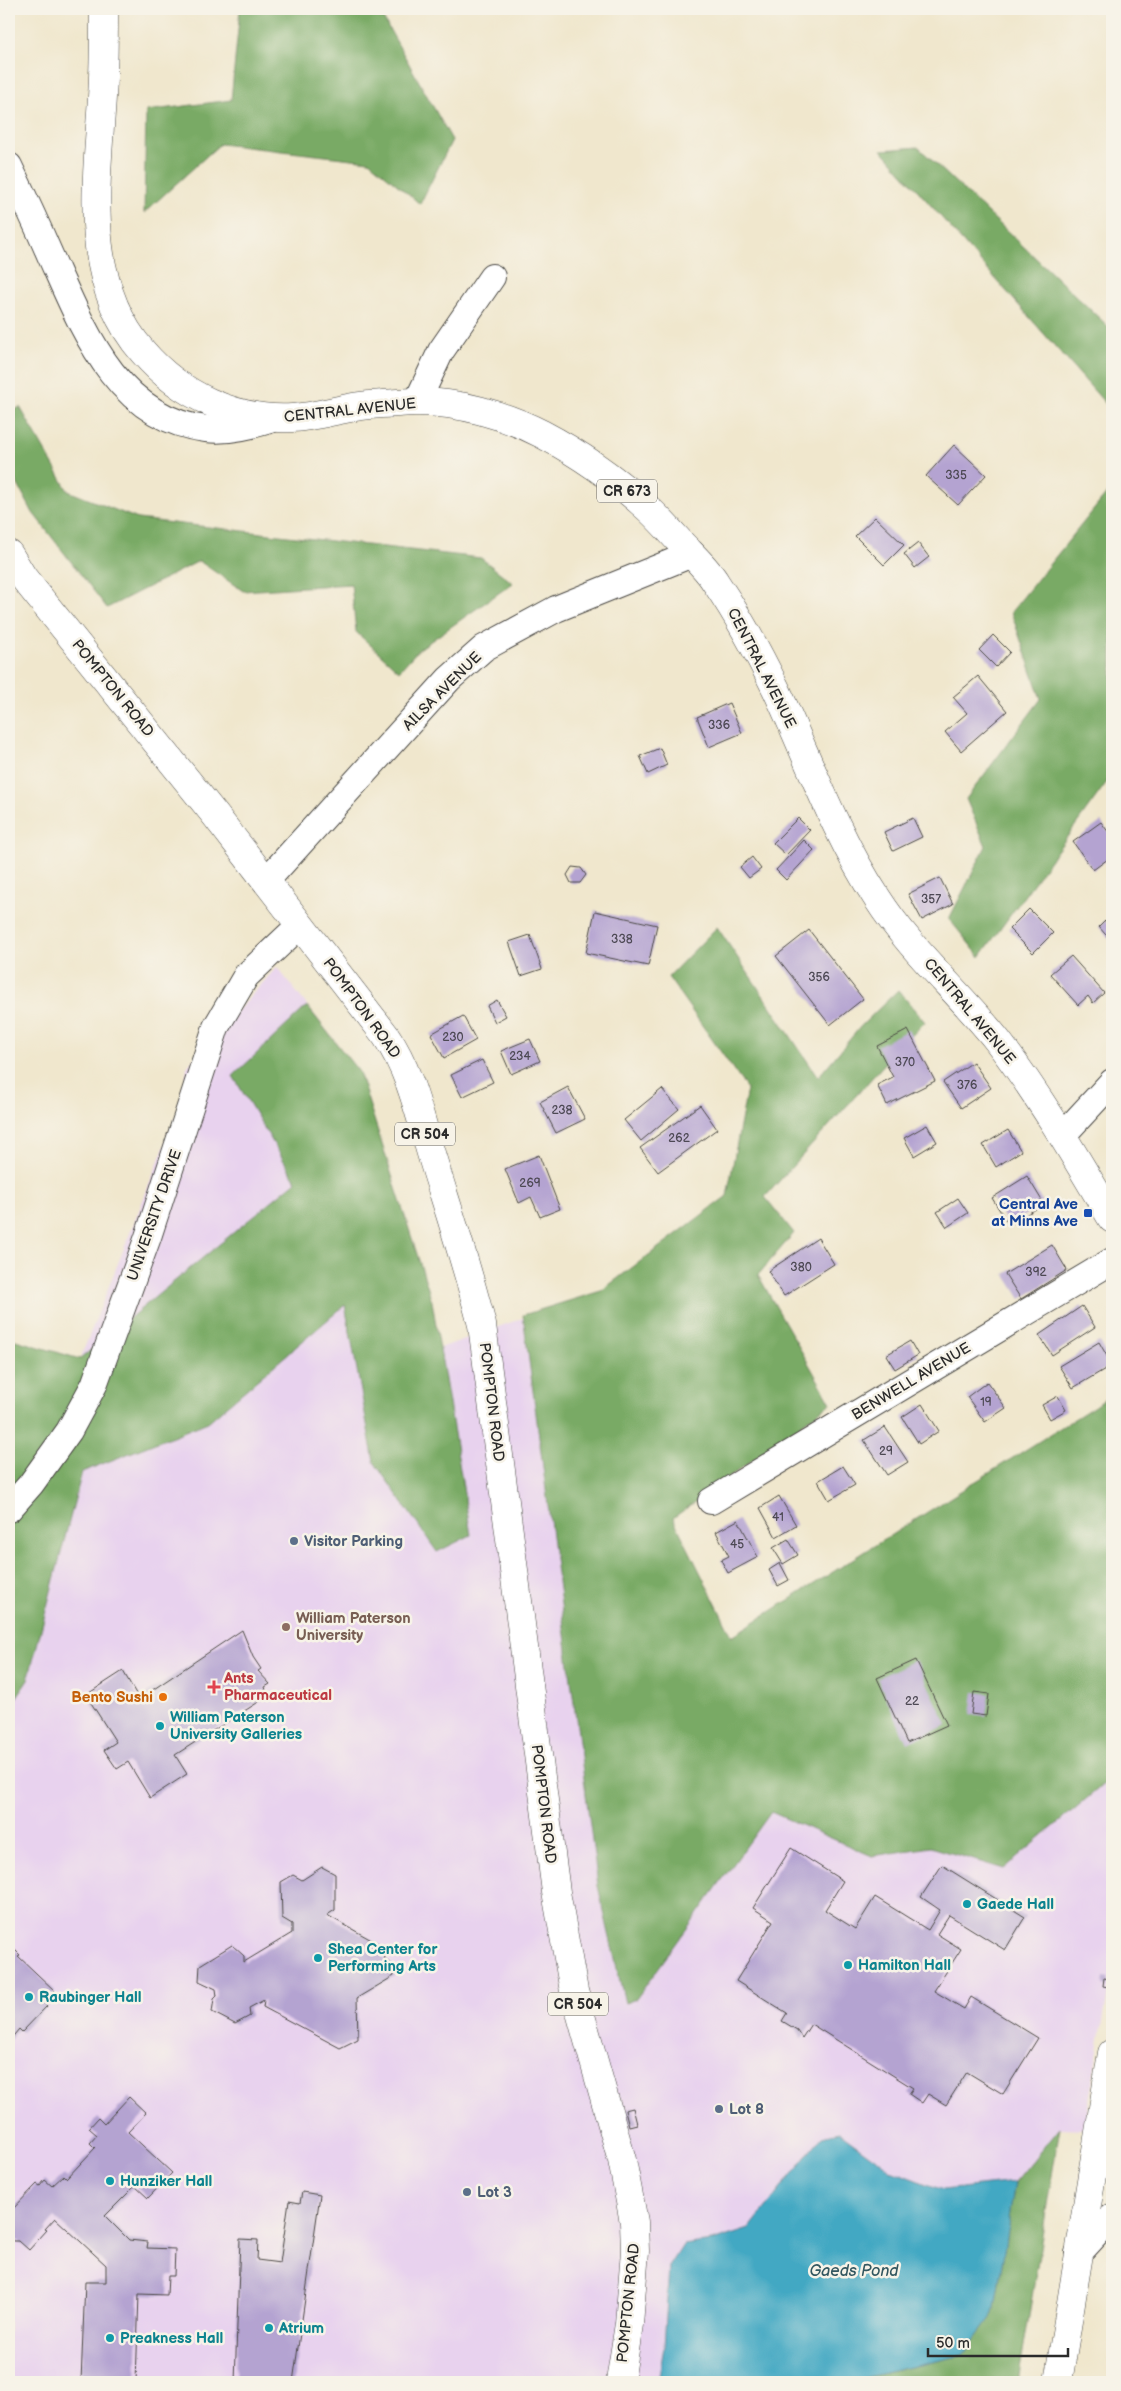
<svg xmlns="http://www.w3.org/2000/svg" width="1121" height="2391" viewBox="0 0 1121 2391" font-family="'Balsamiq Sans',sans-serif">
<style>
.built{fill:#e8d2ee}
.forest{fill:#79aa65;stroke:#526a48}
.water{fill:#43a8c3;stroke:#376a77}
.building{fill:#b4a3d1}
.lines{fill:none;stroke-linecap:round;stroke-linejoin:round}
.minor-casing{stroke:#494743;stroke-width:28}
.major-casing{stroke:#494743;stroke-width:29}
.minor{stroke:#fff;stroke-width:26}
.major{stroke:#fff;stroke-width:28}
.transit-dot{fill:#1a4fb4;stroke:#f7f3e8;stroke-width:2}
.service-dot{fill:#5c6f8a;stroke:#f7f3e8;stroke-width:2}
.education-dot{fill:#8d6e63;stroke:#f7f3e8;stroke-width:2}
.health-dot{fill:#e0444e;stroke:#f7f3e8;stroke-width:2}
.food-dot{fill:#e8710a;stroke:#f7f3e8;stroke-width:2}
.culture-dot{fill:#0f9aa8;stroke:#f7f3e8;stroke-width:2}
.labels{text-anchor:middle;stroke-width:5;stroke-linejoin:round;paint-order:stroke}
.number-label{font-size:12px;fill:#4d4954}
.shield{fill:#f7f3e8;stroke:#686764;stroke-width:1}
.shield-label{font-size:14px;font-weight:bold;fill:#2b2b2b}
.street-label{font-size:15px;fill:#2b2b2b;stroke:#f7f3e8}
.transit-label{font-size:15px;font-weight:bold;fill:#164399;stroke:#f7f3e8;text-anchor:end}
.service-label{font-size:15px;font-weight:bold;fill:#4e5e75;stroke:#f7f3e8;text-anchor:start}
.education-label{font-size:15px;font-weight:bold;fill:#785e54;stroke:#f7f3e8;text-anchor:start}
.health-label{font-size:15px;font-weight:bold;fill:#be3a42;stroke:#f7f3e8;text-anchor:start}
.food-label{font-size:15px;font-weight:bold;fill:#c56008;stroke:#f7f3e8;text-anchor:end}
.culture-label{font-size:15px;font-weight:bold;fill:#0d838f;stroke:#f7f3e8;text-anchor:start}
.water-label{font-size:16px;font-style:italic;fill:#335760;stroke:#f7f3e8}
</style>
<rect width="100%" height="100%" fill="#f7f3e8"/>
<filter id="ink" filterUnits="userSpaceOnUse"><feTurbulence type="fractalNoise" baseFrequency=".02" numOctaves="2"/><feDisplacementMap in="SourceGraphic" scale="10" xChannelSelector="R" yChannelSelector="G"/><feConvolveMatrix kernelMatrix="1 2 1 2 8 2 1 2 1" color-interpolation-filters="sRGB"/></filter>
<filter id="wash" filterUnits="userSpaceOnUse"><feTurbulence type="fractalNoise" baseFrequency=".0096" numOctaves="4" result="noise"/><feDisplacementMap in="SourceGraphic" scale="20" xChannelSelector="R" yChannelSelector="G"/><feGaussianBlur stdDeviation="1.12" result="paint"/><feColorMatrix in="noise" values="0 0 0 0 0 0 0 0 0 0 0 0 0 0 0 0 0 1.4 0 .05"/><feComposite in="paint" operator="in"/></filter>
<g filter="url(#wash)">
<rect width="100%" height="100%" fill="#f0e7cd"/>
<path class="built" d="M277 967 359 1072 432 1301 440 1348 523 1318 598 1886 625 2002 636 1999 771 1812 872 1856 931 1847 1004 1869 1112 1777V1970L1084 2129 1060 2128 858 2382H9V1477L80 1359 184 1097 187 1067Z"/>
<g class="forest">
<path d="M240 9H378L452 140 420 204 369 161 220 144 144 213 146 111 231 100Z"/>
<path d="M918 147 1112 330V411L882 150Z"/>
<path d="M20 407 68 491 138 519 481 558 513 583 418 650 399 671 356 632 351 584 243 591 199 561 107 608 33 513 9 468V413Z"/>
<path d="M1112 487V775L980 957 949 919 986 846 966 799 1041 699 1011 612Z"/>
<path d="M717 927 818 1077 861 1026 898 990 925 1022 889 1059 765 1197 794 1233 758 1275 831 1403 673 1518 732 1636 1112 1395V1777L1004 1869 931 1847 872 1856 771 1812 636 1999 625 2003 598 1886 523 1315 601 1291 727 1196 747 1089 668 977Z"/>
<path d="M307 1006 359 1072 432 1301 471 1535 437 1552 374 1462 345 1305 208 1422 82 1472 28 1680 9 1709V1338L80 1359 296 1181 233 1076Z"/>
<path d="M1060 2127 1018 2382H858L863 2378 963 2355 994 2314 1015 2182Z"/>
</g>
<path class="water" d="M839 2132 891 2170 943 2190 1015 2182 994 2314 963 2355 863 2378 858 2382H658L664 2347 669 2267 683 2245 712 2241 749 2229 822 2136Z"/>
<g id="blocks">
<g class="building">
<path d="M954 445 986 475 958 505 926 476Z"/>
<path d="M875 517 904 545 884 565 855 536Z"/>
<path d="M918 543 929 557 915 568 904 554Z"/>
<path d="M993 635 1010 652 996 667 979 650Z"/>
<path d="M978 676 1007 711 961 751 945 732 967 713 953 697Z"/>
<path d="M729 703 742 733 709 747 697 717Z"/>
<path d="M660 748 667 765 648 774 640 756Z"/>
<path d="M798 818 810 830 786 855 773 843Z"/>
<path d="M913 818 922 837 893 851 884 832Z"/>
<path d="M1101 822 1112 837V856L1093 870 1073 842Z"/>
<path d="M804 840 814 850 786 880 776 870Z"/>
<path d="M752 857 761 869 749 878 740 867Z"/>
<path d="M572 867 581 868 586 875 580 883H571L567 875Z"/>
<path d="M940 878 953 904 922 920 908 894Z"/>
<path d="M1029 909 1053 933 1033 953 1009 929Z"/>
<path d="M595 911 657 925 648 966 586 953Z"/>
<path d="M1105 921 1112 929V942L1099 927Z"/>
<path d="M809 930 863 999 830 1025 776 956Z"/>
<path d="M530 935 542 969 521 976 509 942Z"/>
<path d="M1071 956 1104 993 1093 1003 1088 996 1078 1005 1050 974Z"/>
<path d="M497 1000 506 1016 495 1022 487 1006Z"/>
<path d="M463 1016 476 1040 444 1058 431 1034Z"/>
<path d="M908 1030 935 1081 887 1105 877 1085 893 1077 877 1046Z"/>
<path d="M530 1039 540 1061 511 1074 501 1051Z"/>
<path d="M482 1060 493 1082 462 1097 451 1075Z"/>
<path d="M973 1062 991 1088 961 1108 943 1082Z"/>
<path d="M568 1087 585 1119 556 1133 540 1102Z"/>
<path d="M662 1089 679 1109 641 1141 624 1120Z"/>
<path d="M700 1105 717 1129 658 1172 640 1148Z"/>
<path d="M927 1125 937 1142 914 1156 904 1138Z"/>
<path d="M1008 1130 1021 1151 996 1167 983 1145Z"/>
<path d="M539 1155 560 1209 540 1217 531 1197 519 1203 505 1169Z"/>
<path d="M1027 1176 1044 1204 1009 1225 992 1198Z"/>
<path d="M958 1198 968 1213 947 1227 937 1212Z"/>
<path d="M818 1238 834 1264 784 1296 768 1271Z"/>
<path d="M1052 1245 1067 1270 1021 1299 1005 1274Z"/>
<path d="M1082 1306 1095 1327 1052 1355 1039 1335Z"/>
<path d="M910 1341 918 1355 895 1369 886 1355Z"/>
<path d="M1099 1342 1112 1365 1073 1388 1059 1366Z"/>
<path d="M987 1382 1006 1408 985 1422 967 1397Z"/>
<path d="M1058 1396 1066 1410 1050 1419 1042 1405Z"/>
<path d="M922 1404 939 1431 919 1444 902 1417Z"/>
<path d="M885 1427 908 1462 887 1475 864 1440Z"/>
<path d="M843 1466 855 1485 829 1500 818 1481Z"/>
<path d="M779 1496 796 1525 776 1537 760 1508Z"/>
<path d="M738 1520 758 1557 728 1573 721 1560 729 1556 716 1532Z"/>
<path d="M788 1539 798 1555 783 1564 773 1548Z"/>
<path d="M780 1563 789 1580 778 1586 769 1570Z"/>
<path d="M242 1630 253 1657 261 1669 258 1671 270 1684 265 1687 268 1696 175 1755 187 1774 150 1798 128 1762 117 1769 104 1750 116 1742 86 1695 123 1671 139 1699Z"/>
<path d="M916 1660 947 1725 907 1743 877 1678Z"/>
<path d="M974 1692 989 1694 986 1716 971 1714Z"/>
<path d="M791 1848 843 1881 825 1910 855 1929 875 1897 928 1930 940 1910 921 1897 942 1865 1025 1917 1005 1950 949 1915 937 1934 961 1949 934 1991 964 2009 971 1997 1038 2038 1003 2094 967 2072 946 2105 928 2094 922 2103 909 2094 913 2088 811 2024 802 2038 797 2030 782 2021 787 2013 736 1981 773 1921 753 1908Z"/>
<path d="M322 1867 335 1874V1910L327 1915 384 1947 385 1960 393 1965 394 1976 357 1998 358 2039 340 2048 263 2007 264 2000 249 2008 250 2016 235 2024 212 2012 214 1999 217 1996 216 1989 199 1981 200 1965 232 1945 244 1956V1962L292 1933V1924L282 1918 281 1882 293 1875 302 1880Z"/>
<path d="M9 1944 20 1955 18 1956 55 1991 44 2003 47 2006 22 2032 19 2029 9 2041Z"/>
<path d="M1104 1978 1109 1979 1108 1987 1103 1986Z"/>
<path d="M129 2097 146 2113 128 2132 172 2173 148 2198 135 2186 105 2216 129 2240 148 2242 147 2248 175 2249 174 2276H168L167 2295 139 2294 136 2382H81L85 2282H106V2265L55 2218 45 2229 47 2230 29 2250 19 2241H14L9 2236V2213L37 2184 40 2186 45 2180 52 2186 64 2175 67 2178 95 2148 90 2143 97 2135 89 2128 98 2118 104 2124Z"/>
<path d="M633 2108 637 2124 629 2126 625 2110Z"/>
<path d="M302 2192 320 2195 293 2382H235L240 2239 258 2240 257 2260 280 2263 289 2201 300 2203Z"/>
</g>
</g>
</g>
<g filter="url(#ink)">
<use href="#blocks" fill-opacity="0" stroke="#494743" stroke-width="1"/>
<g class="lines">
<defs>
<g id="minor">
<path d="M9 166C23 195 37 225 50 255 82 326 116 419 206 429 229 432 254 425 276 418"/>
<path d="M417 402 441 351 492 277"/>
<path d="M266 881 449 679 484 648 556 609 692 554"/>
<path d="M1062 1136 1112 1082"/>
<path d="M711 1501 1112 1261"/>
<path d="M9 1509 31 1484 69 1431 94 1385 148 1237 216 1027 246 976 300 925"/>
<path d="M1078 2254 1112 2217"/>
</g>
<g id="major">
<path d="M104 9C104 38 104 68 102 97 97 183 81 281 143 352 180 395 235 421 292 418 315 417 338 409 361 406 378 404 397 403 414 402 457 401 505 415 542 434 578 453 614 478 644 505 657 516 669 530 681 543 693 556 707 568 716 583 739 617 759 654 777 691 809 760 835 834 877 898 910 950 959 992 997 1040 1040 1096 1076 1158 1112 1219"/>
<path d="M9 554 23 577 215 815 386 1036C411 1072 420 1118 433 1160 450 1215 468 1269 482 1325L556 1892 574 1991 622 2160 634 2222 635 2251 629 2324 620 2382"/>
<path d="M1058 2382 1112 2053"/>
</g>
</defs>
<use href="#minor" class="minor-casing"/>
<use href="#major" class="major-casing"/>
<use href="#minor" class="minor"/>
<use href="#major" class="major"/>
</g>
</g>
<rect class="transit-dot" x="1083" y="1208" width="10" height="10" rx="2.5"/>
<g class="service-dot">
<circle cx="294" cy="1541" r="5"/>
<circle cx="719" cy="2109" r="5"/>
<circle cx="467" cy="2192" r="5"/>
</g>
<circle class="education-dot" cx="286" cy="1627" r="5"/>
<path class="health-dot" d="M211.5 1679.5h5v5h5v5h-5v5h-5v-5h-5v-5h5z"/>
<circle class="food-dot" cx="163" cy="1697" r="5"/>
<g class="culture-dot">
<circle cx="160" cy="1726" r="5"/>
<circle cx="967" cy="1904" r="5"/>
<circle cx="318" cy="1958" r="5"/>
<circle cx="848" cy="1965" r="5"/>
<circle cx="29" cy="1997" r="5"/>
<circle cx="110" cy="2181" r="5"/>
<circle cx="269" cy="2328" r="5"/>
<circle cx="110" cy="2338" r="5"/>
</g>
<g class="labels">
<g class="number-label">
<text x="956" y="479">335</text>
<text x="719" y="729">336</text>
<text x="931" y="903">357</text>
<text x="622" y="943">338</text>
<text x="819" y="981">356</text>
<text x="453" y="1041">230</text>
<text x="520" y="1060">234</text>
<text x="905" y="1066">370</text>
<text x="967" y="1089">376</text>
<text x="562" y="1114">238</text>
<text x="679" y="1142">262</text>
<text x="530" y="1187">269</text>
<text x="801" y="1271">380</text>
<text x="1036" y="1276">392</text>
<text x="986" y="1406">19</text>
<text x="886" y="1455">29</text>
<text x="778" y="1521">41</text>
<text x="737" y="1548">45</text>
<text x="912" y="1705">22</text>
</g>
<g class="shield">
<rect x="597" y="479.5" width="60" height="23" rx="4"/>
<rect x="395" y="1122.5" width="60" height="23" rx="4"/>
<rect x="548" y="1992.5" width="60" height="23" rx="4"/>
</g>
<g class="shield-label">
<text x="627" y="496">CR 673</text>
<text x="425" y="1139">CR 504</text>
<text x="578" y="2009">CR 504</text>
</g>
<g class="street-label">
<text transform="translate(350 410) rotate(-6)" y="5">CENTRAL AVENUE</text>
<text transform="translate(762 668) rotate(63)" y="5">CENTRAL AVENUE</text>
<text transform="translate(113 688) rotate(51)" y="5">POMPTON ROAD</text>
<text transform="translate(442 691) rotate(-45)" y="5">AILSA AVENUE</text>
<text transform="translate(362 1008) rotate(54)" y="5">POMPTON ROAD</text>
<text transform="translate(970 1011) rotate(50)" y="5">CENTRAL AVENUE</text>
<text transform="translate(154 1215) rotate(-71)" y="5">UNIVERSITY DRIVE</text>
<text transform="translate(911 1381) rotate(-31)" y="5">BENWELL AVENUE</text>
<text transform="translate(492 1402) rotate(83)" y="5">POMPTON ROAD</text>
<text transform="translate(544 1804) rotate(83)" y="5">POMPTON ROAD</text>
<text transform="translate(628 2303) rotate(-84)" y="5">POMPTON ROAD</text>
</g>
<g class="transit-label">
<text x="1078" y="1209">Central Ave<tspan x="1078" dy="17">at Minns Ave</tspan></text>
</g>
<g class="service-label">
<text x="304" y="1546">Visitor Parking</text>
<text x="729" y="2114">Lot 8</text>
<text x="477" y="2197">Lot 3</text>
</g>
<g class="education-label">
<text x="296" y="1623">William Paterson<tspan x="296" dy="17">University</tspan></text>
</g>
<g class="health-label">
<text x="224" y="1683">Ants<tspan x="224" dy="17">Pharmaceutical</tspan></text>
</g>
<g class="food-label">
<text x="153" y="1702">Bento Sushi</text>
</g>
<g class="culture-label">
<text x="170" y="1722">William Paterson<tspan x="170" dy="17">University Galleries</tspan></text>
<text x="977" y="1909">Gaede Hall</text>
<text x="328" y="1954">Shea Center for<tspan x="328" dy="17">Performing Arts</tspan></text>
<text x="858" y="1970">Hamilton Hall</text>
<text x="39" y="2002">Raubinger Hall</text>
<text x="120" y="2186">Hunziker Hall</text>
<text x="279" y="2333">Atrium</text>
<text x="120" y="2343">Preakness Hall</text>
</g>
<g class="water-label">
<text x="854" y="2276">Gaeds Pond</text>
</g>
</g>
<rect width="1121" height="2391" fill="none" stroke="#f7f3e8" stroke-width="30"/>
<path d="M928 2348v8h140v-8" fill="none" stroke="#2b2b2b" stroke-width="2.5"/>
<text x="936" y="2348" font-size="15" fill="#2b2b2b" stroke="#f7f3e8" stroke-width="4" paint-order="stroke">50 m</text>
</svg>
